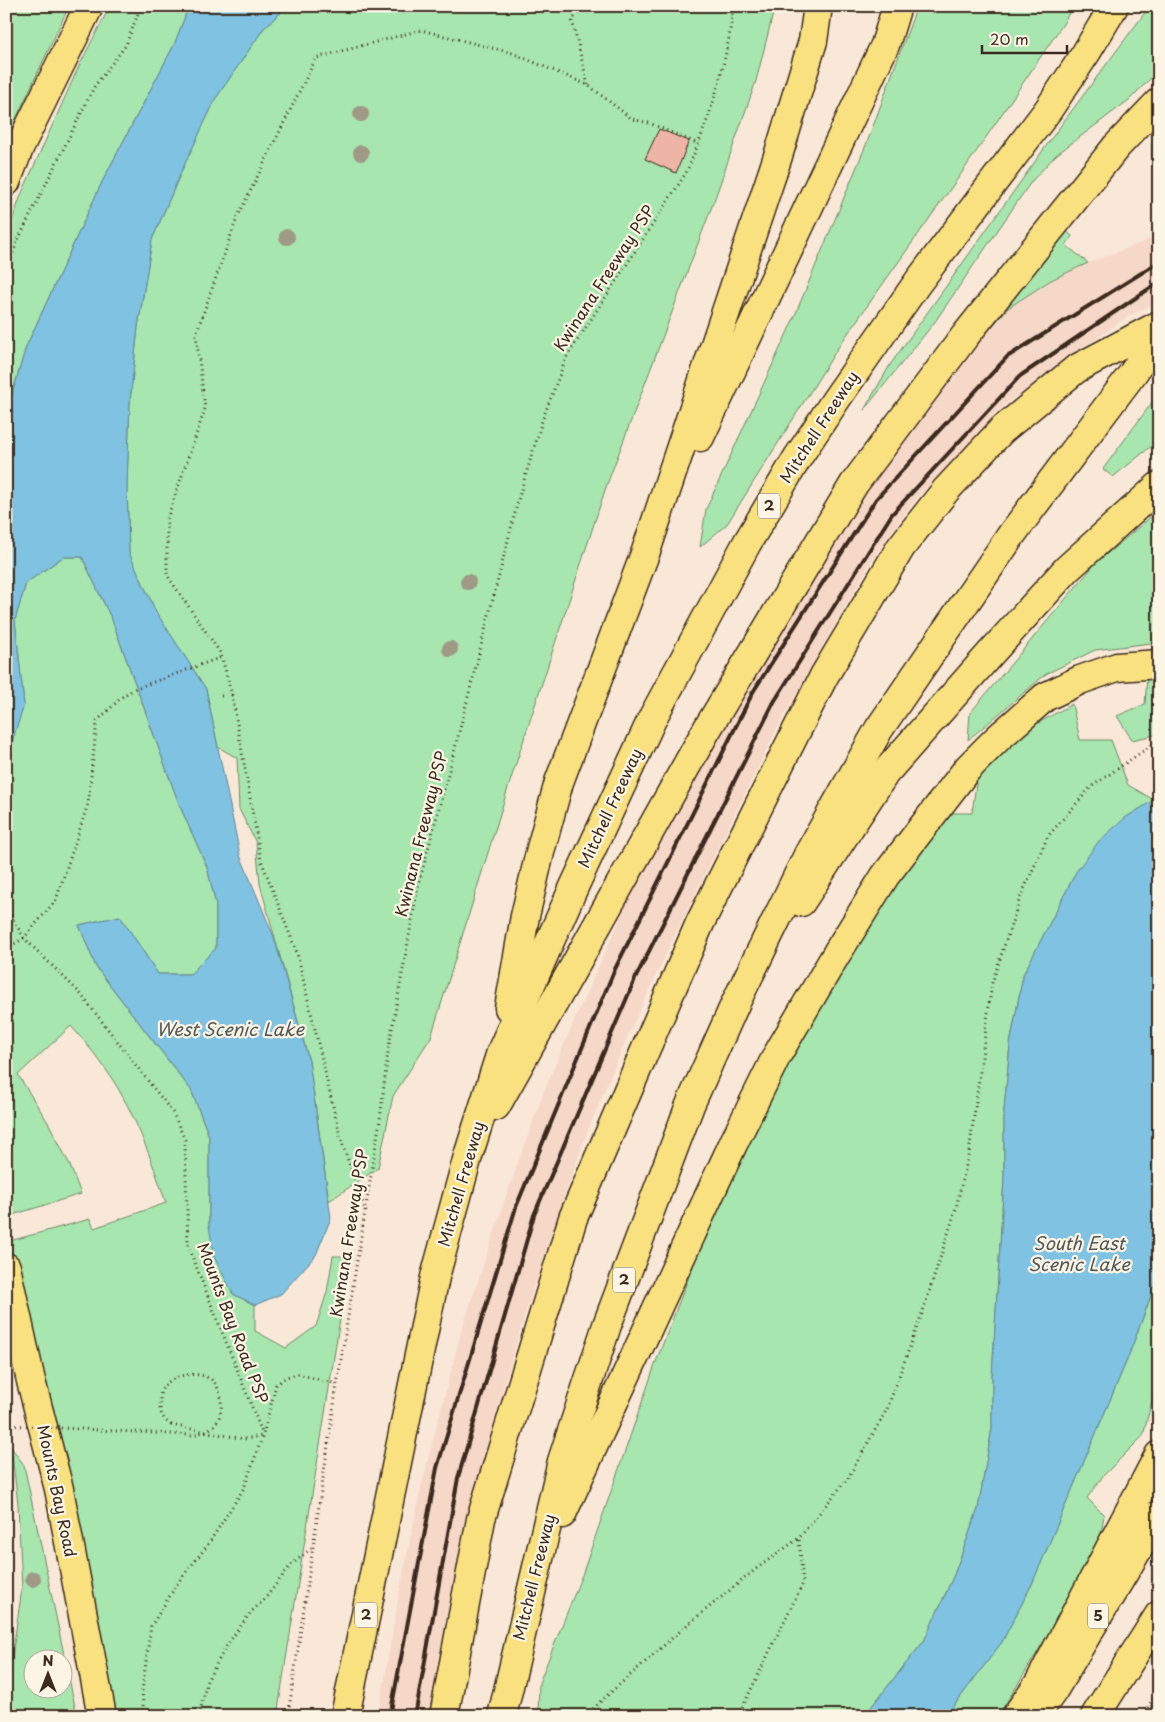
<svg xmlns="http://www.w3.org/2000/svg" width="1165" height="1722" viewBox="0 0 1165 1722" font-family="'Playpen Sans',sans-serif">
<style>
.built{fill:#f6d8c9}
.green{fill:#a7e6ae;stroke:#718866;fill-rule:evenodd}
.water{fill:#80c2e1;stroke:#648593}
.building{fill:#eeb4a6;stroke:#3b2a1e}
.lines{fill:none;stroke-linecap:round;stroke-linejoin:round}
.primary-casing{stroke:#3b2a1e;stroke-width:31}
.trunk-casing{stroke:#3b2a1e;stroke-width:31}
.motorway-casing{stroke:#3b2a1e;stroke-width:31}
.path{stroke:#3b2a1e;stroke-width:3;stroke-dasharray:1 4;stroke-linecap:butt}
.primary{stroke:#fae180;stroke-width:28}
.trunk{stroke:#fae180;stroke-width:28}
.motorway{stroke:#fae180;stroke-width:28}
.rail{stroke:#3b2a1e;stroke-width:4}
.path-bridge{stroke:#3b2a1e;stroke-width:3;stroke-dasharray:1 4;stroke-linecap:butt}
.tree{fill:#9f9986}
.labels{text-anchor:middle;stroke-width:4.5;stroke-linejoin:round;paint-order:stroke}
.shield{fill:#fcf5e5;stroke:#75675a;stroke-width:1}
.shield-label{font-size:15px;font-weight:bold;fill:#3b2a1e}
.street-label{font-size:16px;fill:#3b2a1e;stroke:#fcf5e5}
.water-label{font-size:18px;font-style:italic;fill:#505858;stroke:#fcf5e5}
</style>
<rect width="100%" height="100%" fill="#f9e8d8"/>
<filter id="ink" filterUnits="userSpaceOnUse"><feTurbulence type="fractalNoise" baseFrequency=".02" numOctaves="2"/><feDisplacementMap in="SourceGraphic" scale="10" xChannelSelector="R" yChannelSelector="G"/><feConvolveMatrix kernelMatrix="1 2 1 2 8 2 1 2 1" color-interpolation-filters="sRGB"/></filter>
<g filter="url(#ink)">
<path class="built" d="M1159 236V302L1130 315 1008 402 938 475 910 507 878 551 838 619 779 725 676 933 625 1042 586 1135 553 1229 524 1317 494 1420 470 1515 433 1716H378L401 1583 423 1479 461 1332 505 1199 544 1091 583 1000 642 872 736 689 882 464 933 395 1008 308 1051 280 1088 263Z"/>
<g class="green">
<path d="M6 6H69L6 140Z"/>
<path d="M110 6H189L174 45 102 182 26 347 6 415V238L21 195 79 66Z"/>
<path d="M288 6H595L598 9 601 6H775L756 81 714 201 606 487 508 788 431 1037 393 1096 378 1168 329 1201 309 1061 260 884 256 843 239 809 237 758 218 747 206 689 156 612 129 553 127 484 130 401 138 327 152 240 182 170 216 98 264 28Z"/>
<path d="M917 6H1073L1063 24 961 174 841 343 727 524 700 547 706 509 793 320 868 140Z"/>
<path d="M1150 6H1159V70L1129 100 1056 155 1031 182 934 323 864 410 890 365 1061 125Z"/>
<path d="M1159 126V187C1154 173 1149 152 1153 137 1154 134 1157 129 1159 126Z"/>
<path d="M1062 227 1072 236 1066 245 1088 263 1051 280 1008 308 933 395Z"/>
<path d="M1159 393V440L1113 477 1103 469Z"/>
<path d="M1159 510V642L1095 650 1046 674 968 740 970 713 1095 564Z"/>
<path d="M63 557H82L112 620 179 804 207 867 216 905V948L190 974H158L120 916 79 925 96 967 191 1090 209 1136V1226L233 1294 255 1305V1331L286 1348 316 1326 327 1292 333 1256H350L277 1716H112L6 1246V1242L90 1219 94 1228 166 1203C151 1158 135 1113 109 1074 98 1057 84 1041 71 1026L18 1075 49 1124 69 1163 81 1194 6 1217V744H11L24 705 15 620 26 583Z"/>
<path d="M1147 678 1159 679V734L1132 740 1117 716 1145 704Z"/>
<path d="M1072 704 1080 740H1111L1128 785 1154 800 1125 818 1076 872 1023 975 1010 1044 1004 1110V1178L992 1376V1428L978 1509 954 1575 924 1641 864 1716H538L539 1683 582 1575 657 1359 714 1212 783 1066 854 936 946 813H972L979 762 1026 730Z"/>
<path d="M1159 1270V1373L1143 1436 1104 1475 1087 1498 1104 1515 1098 1553 1008 1700 997 1716H946L1002 1642 1032 1584 1127 1360 1148 1304Z"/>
<path d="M11 1447 24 1465 77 1716H6V1696L22 1589 18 1504ZM32 1660H62V1690H32Z"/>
</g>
<g class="water">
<path d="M189 6H288L264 28 216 98 182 170 152 240 138 327 130 401 127 484 129 553 156 612 206 689 240 855 274 937 309 1061 331 1218 316 1255 281 1294 255 1305 233 1294 214 1257 209 1226V1136L191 1090 96 967 79 925 120 916 158 974H190L216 948V905L207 867 179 804 112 620 82 557H63L26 583 15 620 24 705 11 745 6 744V415L26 347 102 182 174 45Z"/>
<path d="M1154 800H1159V1270L1148 1304 1127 1360 1032 1584 1002 1642 946 1716H864L924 1641 954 1575 978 1509 992 1428V1376L1004 1178V1110L1010 1045 1023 975 1076 872 1099 841 1125 818Z"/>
</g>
<path class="building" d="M659 129 689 141 676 173 645 159Z"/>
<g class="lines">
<defs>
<g id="primary">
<path d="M6 182 20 146 89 6"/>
<path d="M6 1267 31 1381 59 1489 102 1716"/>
</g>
<g id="trunk">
<path d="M1035 1716 1053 1691 1159 1514"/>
<path d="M1095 1716 1159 1615"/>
</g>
<g id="motorway">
<path d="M700 437 885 45 897 6"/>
<path d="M801 902 885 773 990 654 1067 569 1159 486"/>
<path d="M509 1008 525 916 541 848 559 782 646 551 778 156 813 41 818 6"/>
<path d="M496 1106 706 731 854 484 965 336 1116 147 1159 102"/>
<path d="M562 1514 733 1144 777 1055 837 953 885 876 968 768 998 738 1045 697 1080 680 1117 667 1159 664"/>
<path d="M345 1716 435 1277 468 1156 501 1052 573 889 654 715 747 543 798 457 837 398 918 282 1048 110 1086 53 1114 6"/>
<path d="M444 1716 481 1519 573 1218 700 923 824 676 901 547 946 490 1002 430 1076 369 1159 325"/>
<path d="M502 1716 562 1461 607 1325 690 1105 736 1002 809 853 879 729 1012 534 1133 373 1159 335"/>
<path d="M1016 1716 1039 1683 1159 1455"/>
</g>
</defs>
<use href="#primary" class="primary-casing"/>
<use href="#trunk" class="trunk-casing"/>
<use href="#motorway" class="motorway-casing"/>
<g class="path">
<path d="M585 6 572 20 588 85"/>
<path d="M6 272 17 242 94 87 126 45 141 6"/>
<path d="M221 696 232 695"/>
<path d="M6 907 24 938 79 992 173 1113 185 1140 188 1246 263 1435"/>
<path d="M6 949 24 938 56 900 88 804 97 721 123 696 134 689 222 657"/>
<path d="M366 1212 341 1140 297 953 261 860 232 695 221 654 167 575V519L205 409 196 334 237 218 316 58 421 30 512 53 588 85 632 119 649 123 699 144"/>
<path d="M171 1425 244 1439 262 1436"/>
<path d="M144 1716 142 1691 151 1626 179 1581 207 1546 244 1488 263 1435 276 1385 286 1377 298 1374 337 1384"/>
<path d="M199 1716 207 1681 227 1645 251 1612 264 1600 291 1565 313 1547"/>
<path d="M288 1716 337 1384 380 1120 388 1051 418 887 455 748 519 497 542 421 566 358 686 173C709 121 728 63 733 6"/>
<path d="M586 1716 602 1700 687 1625 756 1569 799 1538 848 1478 887 1409 923 1311 955 1212 969 1153 992 983 1020 898 1048 836 1091 787 1159 740"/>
<path d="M738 1716 803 1583 799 1539"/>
<path d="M1142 1716 1159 1690"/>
</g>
<use href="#primary" class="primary"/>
<use href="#trunk" class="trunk"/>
<use href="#motorway" class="motorway"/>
<g class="rail">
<path d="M390 1716 437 1468 516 1207 614 971 753 692 876 499 1007 357 1159 262"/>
<path d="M415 1716 458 1478 534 1215 635 979 774 702 892 514 1020 376 1159 282"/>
</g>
<path class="path-bridge" d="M6 1425 191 1435C204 1433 217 1428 220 1414 223 1404 221 1389 213 1381 199 1369 169 1374 161 1391 160 1394 160 1399 160 1402 159 1413 163 1419 171 1425"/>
</g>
<g class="tree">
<circle cx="361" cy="114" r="8"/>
<circle cx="361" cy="153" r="8"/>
<circle cx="287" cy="237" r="8"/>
<circle cx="468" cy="582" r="8"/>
<circle cx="450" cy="649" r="8"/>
<circle cx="33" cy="1579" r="8"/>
</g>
</g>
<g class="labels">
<g class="shield">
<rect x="758" y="493.5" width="22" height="25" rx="4"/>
<rect x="613" y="1267.5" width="22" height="25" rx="4"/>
<rect x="355" y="1602.5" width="22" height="25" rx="4"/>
<rect x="1088" y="1603.5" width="20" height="25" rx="4"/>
</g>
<g class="shield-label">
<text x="769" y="511">2</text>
<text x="624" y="1285">2</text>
<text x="366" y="1620">2</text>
<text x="1098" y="1621">5</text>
</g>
<g class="street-label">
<text transform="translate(604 278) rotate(-57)" y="6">Kwinana Freeway PSP</text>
<text transform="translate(819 427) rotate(-57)" y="6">Mitchell Freeway</text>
<text transform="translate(610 808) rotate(-65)" y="6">Mitchell Freeway</text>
<text transform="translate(421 834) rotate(-76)" y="6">Kwinana Freeway PSP</text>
<text transform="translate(461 1184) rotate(-74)" y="6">Mitchell Freeway</text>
<text transform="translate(349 1233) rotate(-81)" y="6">Kwinana Freeway PSP</text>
<text transform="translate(233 1323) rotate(69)" y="6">Mounts Bay Road PSP</text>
<text transform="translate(57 1491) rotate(78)" y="6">Mounts Bay Road</text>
<text transform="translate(534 1577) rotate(-76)" y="6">Mitchell Freeway</text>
</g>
<g class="water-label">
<text x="230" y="1036">West Scenic Lake</text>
<text x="1079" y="1250">South East<tspan x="1079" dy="21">Scenic Lake</tspan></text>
</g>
</g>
<rect width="1165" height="1722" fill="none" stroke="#fcf5e5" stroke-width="25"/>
<rect x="12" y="12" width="1140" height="1697" fill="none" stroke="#3b2a1e" stroke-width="2" filter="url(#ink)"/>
<g transform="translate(48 1674)"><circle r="24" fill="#fcf5e5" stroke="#afa495"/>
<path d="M0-4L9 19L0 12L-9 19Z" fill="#3b2a1e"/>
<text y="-8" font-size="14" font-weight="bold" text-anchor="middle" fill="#3b2a1e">N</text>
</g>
<path d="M982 45v8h85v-8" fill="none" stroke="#3b2a1e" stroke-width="2.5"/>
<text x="990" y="45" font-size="15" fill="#3b2a1e" stroke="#fcf5e5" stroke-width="4" paint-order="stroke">20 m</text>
</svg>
